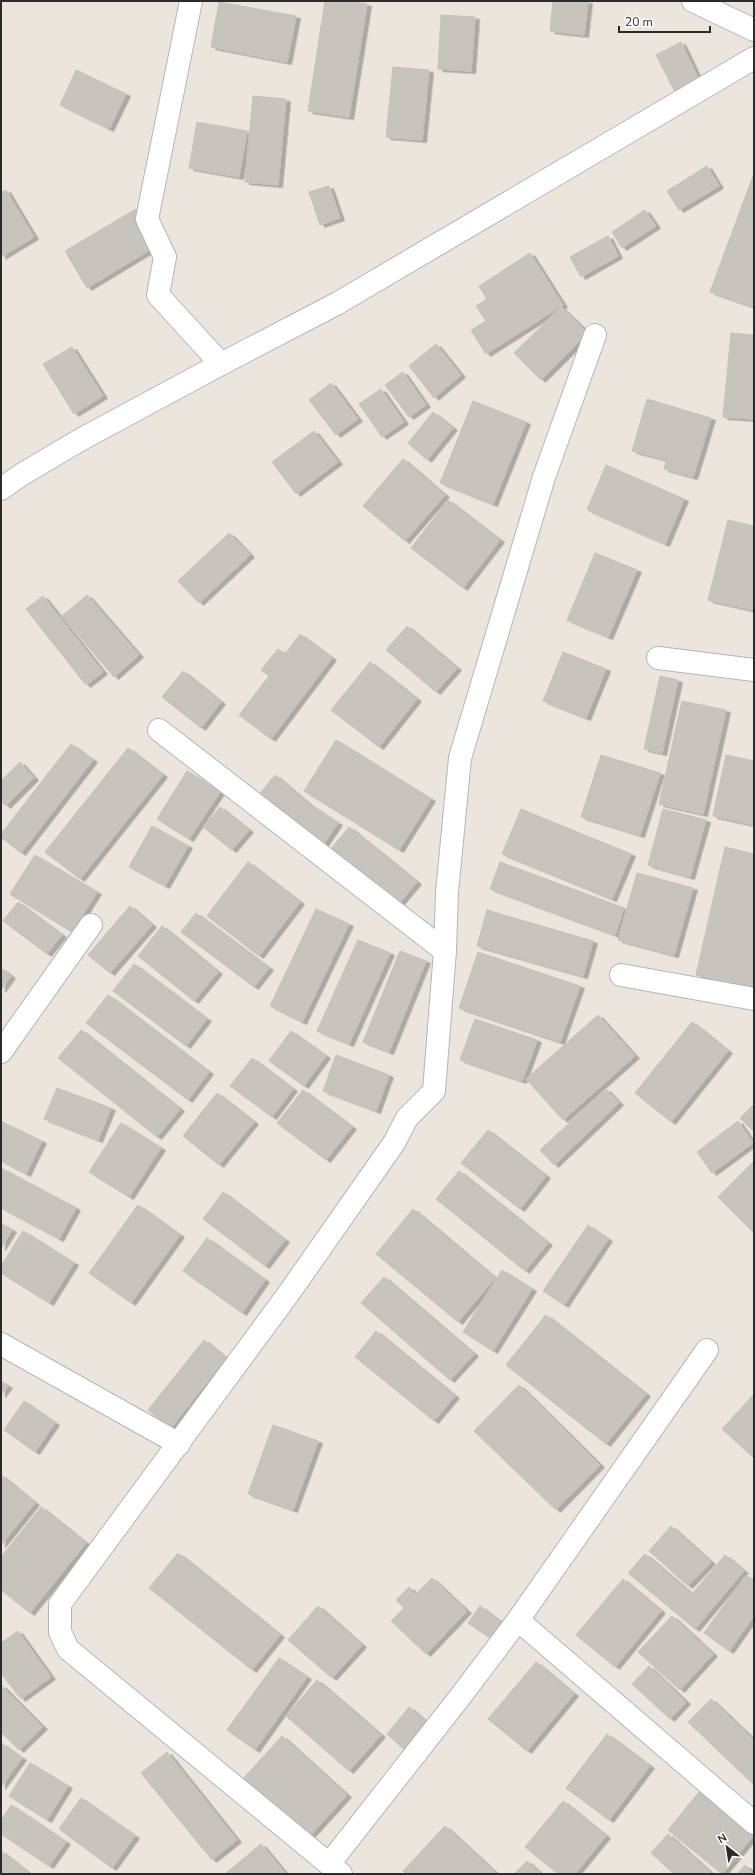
<svg xmlns="http://www.w3.org/2000/svg" width="755" height="1875" viewBox="0 0 755 1875" font-family="'Nunito Sans',sans-serif">
<style>
.building{fill:#c7c3bd;stroke:#c6c0b8;filter:url(#shadow)}
.lines{fill:none;stroke-linecap:round;stroke-linejoin:round}
.minor-casing{stroke:#b2b5bd;stroke-width:24}
.minor{stroke:#fff;stroke-width:22}
</style>
<defs>
<filter id="shadow"><feDropShadow dx="4.5" dy="2.5" stdDeviation="0" flood-color="#0004"/></filter>
</defs>
<rect width="100%" height="100%" fill="#ebe5de"/>
<g class="building">
<path d="M325 1H350L367 4 349 117 308 111Z"/>
<path d="M553 1H588L584 35 550 31Z"/>
<path d="M219 2 296 16 287 62 211 47Z"/>
<path d="M441 15 475 17 471 71 438 69Z"/>
<path d="M681 42 700 82 676 94 656 55Z"/>
<path d="M393 67 429 70 422 140 386 137Z"/>
<path d="M76 70 126 94 109 129 60 105Z"/>
<path d="M253 96 286 99 278 185 245 182Z"/>
<path d="M197 122 247 131 239 177 189 168Z"/>
<path d="M707 166 719 186 679 210 667 191Z"/>
<path d="M753 176H754V307L710 292Z"/>
<path d="M329 186 340 218 320 225 309 192Z"/>
<path d="M6 190 34 237 1 257V193Z"/>
<path d="M136 209 158 245 87 288 65 251Z"/>
<path d="M645 210 656 226 622 248 612 232Z"/>
<path d="M608 236 618 256 581 277 570 257Z"/>
<path d="M530 253 563 305 486 354 471 330 486 321 476 306 487 299 479 286Z"/>
<path d="M561 307 588 333 541 380 514 353Z"/>
<path d="M731 333 754 335V419L723 417Z"/>
<path d="M436 344 461 375 434 398 409 366Z"/>
<path d="M72 347 103 396 74 414 43 364Z"/>
<path d="M403 372 426 405 409 417 385 385Z"/>
<path d="M331 383 358 419 336 435 309 400Z"/>
<path d="M381 389 404 422 382 437 359 404Z"/>
<path d="M647 399 711 418 693 477 664 469 667 460 632 451Z"/>
<path d="M473 401 526 422 493 504 440 483Z"/>
<path d="M433 412 453 428 427 460 408 443Z"/>
<path d="M314 431 338 462 296 494 272 462Z"/>
<path d="M403 459 445 495 405 541 363 506Z"/>
<path d="M606 465 684 499 665 544 587 510Z"/>
<path d="M448 500 500 540 463 588 411 548Z"/>
<path d="M728 520 754 526V601L752 610 708 600Z"/>
<path d="M229 533 250 555 199 603 178 581Z"/>
<path d="M595 553 637 570 608 637 567 620Z"/>
<path d="M87 595 139 655 114 677 62 616Z"/>
<path d="M43 596 103 672 86 685 26 609Z"/>
<path d="M407 626 457 668 436 692 386 650Z"/>
<path d="M300 634 332 658 271 739 239 715 269 676 261 670 278 649 285 654Z"/>
<path d="M563 652 606 669 586 718 543 701Z"/>
<path d="M370 662 417 699 379 747 331 710Z"/>
<path d="M183 671 221 702 201 728 162 697Z"/>
<path d="M660 676 678 680 662 753 644 749Z"/>
<path d="M682 701 726 710 703 814 659 804Z"/>
<path d="M336 740 431 799 399 850 304 791Z"/>
<path d="M71 744 93 760 21 853 1 837V834Z"/>
<path d="M128 748 163 775 80 879 45 852Z"/>
<path d="M601 755 660 773 640 835 581 817Z"/>
<path d="M726 755 754 761V825L713 816Z"/>
<path d="M20 762 34 778 6 806 1 801V781Z"/>
<path d="M187 771 220 792 189 839 157 819Z"/>
<path d="M275 775 309 804 291 825 258 796Z"/>
<path d="M309 804 338 823 323 845 294 825Z"/>
<path d="M220 807 249 830 232 850 203 827Z"/>
<path d="M521 809 631 854 612 899 502 854Z"/>
<path d="M663 809 706 820 690 877 648 865Z"/>
<path d="M152 826 188 846 165 886 129 867Z"/>
<path d="M349 827 417 882 397 906 329 851Z"/>
<path d="M725 847 754 854V988L696 975Z"/>
<path d="M35 855 97 892 72 932 10 894Z"/>
<path d="M248 862 300 902 259 956 207 916Z"/>
<path d="M500 862 624 908 615 935 490 889Z"/>
<path d="M637 873 693 888 674 955 618 940Z"/>
<path d="M18 902 62 935 47 954 3 921Z"/>
<path d="M130 906 152 925 110 973 88 955Z"/>
<path d="M316 909 349 924 302 1022 270 1006Z"/>
<path d="M487 910 593 941 583 976 477 946Z"/>
<path d="M196 913 269 968 254 987 181 932Z"/>
<path d="M162 926 218 972 194 1001 138 956Z"/>
<path d="M358 940 390 953 349 1044 317 1031Z"/>
<path d="M400 951 426 961 389 1052 363 1042Z"/>
<path d="M478 952 580 986 560 1042 459 1008Z"/>
<path d="M134 964 207 1019 186 1046 113 991Z"/>
<path d="M1 968 11 976 1 990Z"/>
<path d="M108 995 209 1072 188 1100 86 1023Z"/>
<path d="M598 1015 635 1056 563 1120 526 1079Z"/>
<path d="M475 1019 537 1040 522 1081 460 1060Z"/>
<path d="M692 1022 728 1051 671 1122 635 1093Z"/>
<path d="M81 1030 180 1109 157 1137 58 1058Z"/>
<path d="M291 1031 326 1056 304 1086 269 1061Z"/>
<path d="M336 1055 389 1075 376 1111 323 1091Z"/>
<path d="M252 1058 293 1089 272 1117 230 1086Z"/>
<path d="M57 1088 111 1108 98 1140 44 1119Z"/>
<path d="M606 1089 619 1103 554 1165 540 1150Z"/>
<path d="M303 1090 352 1127 326 1160 277 1123Z"/>
<path d="M217 1093 254 1122 219 1165 183 1136Z"/>
<path d="M754 1104V1132L740 1118Z"/>
<path d="M738 1121 753 1143 712 1173 697 1152Z"/>
<path d="M2 1122 42 1141 26 1174 1 1161Z"/>
<path d="M121 1123 161 1148 129 1197 89 1172Z"/>
<path d="M488 1130 546 1176 520 1209 461 1163Z"/>
<path d="M754 1161V1233L718 1197Z"/>
<path d="M1 1168 76 1208 59 1239 1 1208Z"/>
<path d="M459 1171 548 1243 525 1271 436 1199Z"/>
<path d="M223 1192 285 1240 265 1266 203 1219Z"/>
<path d="M138 1205 180 1235 131 1303 89 1273Z"/>
<path d="M413 1209 495 1278 458 1322 376 1254Z"/>
<path d="M1 1223 12 1230 1 1248Z"/>
<path d="M588 1225 608 1239 564 1305 543 1291Z"/>
<path d="M23 1231 74 1263 49 1303 1 1273V1266Z"/>
<path d="M207 1238 265 1280 242 1313 183 1271Z"/>
<path d="M502 1270 532 1289 493 1351 463 1332Z"/>
<path d="M384 1277 474 1354 450 1380 361 1303Z"/>
<path d="M546 1315 646 1394 606 1444 506 1365Z"/>
<path d="M376 1331 455 1396 434 1421 355 1357Z"/>
<path d="M204 1340 226 1358 171 1428 148 1410Z"/>
<path d="M1 1381 8 1386 1 1395Z"/>
<path d="M519 1385 600 1465 556 1510 474 1431Z"/>
<path d="M754 1394V1458L722 1429Z"/>
<path d="M24 1401 55 1423 35 1452 4 1430Z"/>
<path d="M273 1425 318 1441 293 1510 248 1494Z"/>
<path d="M1 1475 35 1503 1 1545Z"/>
<path d="M41 1507 86 1543 30 1613 1 1590V1557Z"/>
<path d="M671 1526 711 1562 688 1586 649 1551Z"/>
<path d="M178 1553 280 1635 252 1670 149 1588Z"/>
<path d="M645 1554 692 1594 725 1555 744 1571 695 1629 628 1573Z"/>
<path d="M746 1575 754 1581V1616L729 1651 704 1633Z"/>
<path d="M432 1578 467 1611 426 1654 391 1621 404 1608 396 1600 409 1587 416 1594Z"/>
<path d="M623 1579 661 1611 615 1667 576 1635Z"/>
<path d="M318 1606 362 1645 332 1678 288 1640Z"/>
<path d="M480 1606 501 1622 490 1638 468 1623Z"/>
<path d="M672 1616 713 1654 680 1690 638 1652Z"/>
<path d="M18 1631 51 1677 21 1699 1 1673V1643Z"/>
<path d="M279 1658 307 1677 255 1750 227 1730Z"/>
<path d="M536 1662 574 1694 527 1751 488 1719Z"/>
<path d="M649 1666 686 1702 670 1719 632 1684Z"/>
<path d="M317 1680 381 1735 349 1771 286 1716Z"/>
<path d="M1 1685 43 1727 19 1750 1 1732Z"/>
<path d="M711 1699 754 1740V1785L688 1722Z"/>
<path d="M409 1707 431 1726 408 1753 387 1734Z"/>
<path d="M607 1734 650 1766 609 1820 566 1788Z"/>
<path d="M282 1736 347 1795 306 1840 241 1781Z"/>
<path d="M1 1743 22 1758 1 1787Z"/>
<path d="M167 1752 237 1840 212 1860 141 1773Z"/>
<path d="M30 1763 68 1786 47 1820 9 1796Z"/>
<path d="M699 1792 753 1836 722 1874 668 1830Z"/>
<path d="M81 1798 135 1836 112 1868 59 1829Z"/>
<path d="M563 1801 606 1836 575 1874H558L525 1847Z"/>
<path d="M11 1805 66 1842 49 1866 1 1834V1820Z"/>
<path d="M445 1826 497 1874H406L403 1871Z"/>
<path d="M668 1834 712 1874H674L651 1853Z"/>
<path d="M261 1844 286 1874H225Z"/>
<path d="M1 1851 29 1873 28 1874H1Z"/>
<path d="M527 1861 541 1874H514Z"/>
<path d="M745 1865 754 1874H737Z"/>
</g>
<g class="lines">
<defs>
<g id="minor">
<path d="M191 1 147 219 165 257 158 295 221 364"/>
<path d="M693 1 754 30"/>
<path d="M1 489 21 475 80 440 221 364 338 303 754 58"/>
<path d="M658 658 754 670"/>
<path d="M159 730 445 951"/>
<path d="M621 975 754 999"/>
<path d="M1 1052 91 925"/>
<path d="M1 1344 179 1444"/>
<path d="M518 1620 754 1823"/>
<path d="M329 1864 460 1697 518 1620 707 1350"/>
<path d="M341 1874 68 1649 60 1632V1604L289 1293 394 1143 407 1118 434 1091 445 951 447 892 460 758 544 477 595 335"/>
</g>
</defs>
<use href="#minor" class="minor-casing"/>
<use href="#minor" class="minor"/>
</g>
<rect width="755" height="1875" fill="none" stroke="#2b2b2b" stroke-width="4"/>
<g transform="translate(727 1847) rotate(330)" stroke="#ffffff" stroke-width="3" paint-order="stroke">
<path d="M0-3L7 15L0 10L-7 15Z" fill="#2b2b2b"/>
<text y="-6" font-size="11" font-weight="bold" text-anchor="middle" fill="#2b2b2b">N</text>
</g>
<path d="M619 26v6h91v-6" fill="none" stroke="#2b2b2b" stroke-width="2"/>
<text x="625" y="26" font-size="12" fill="#2b2b2b" stroke="#ffffff" stroke-width="3" paint-order="stroke">20 m</text>
</svg>
